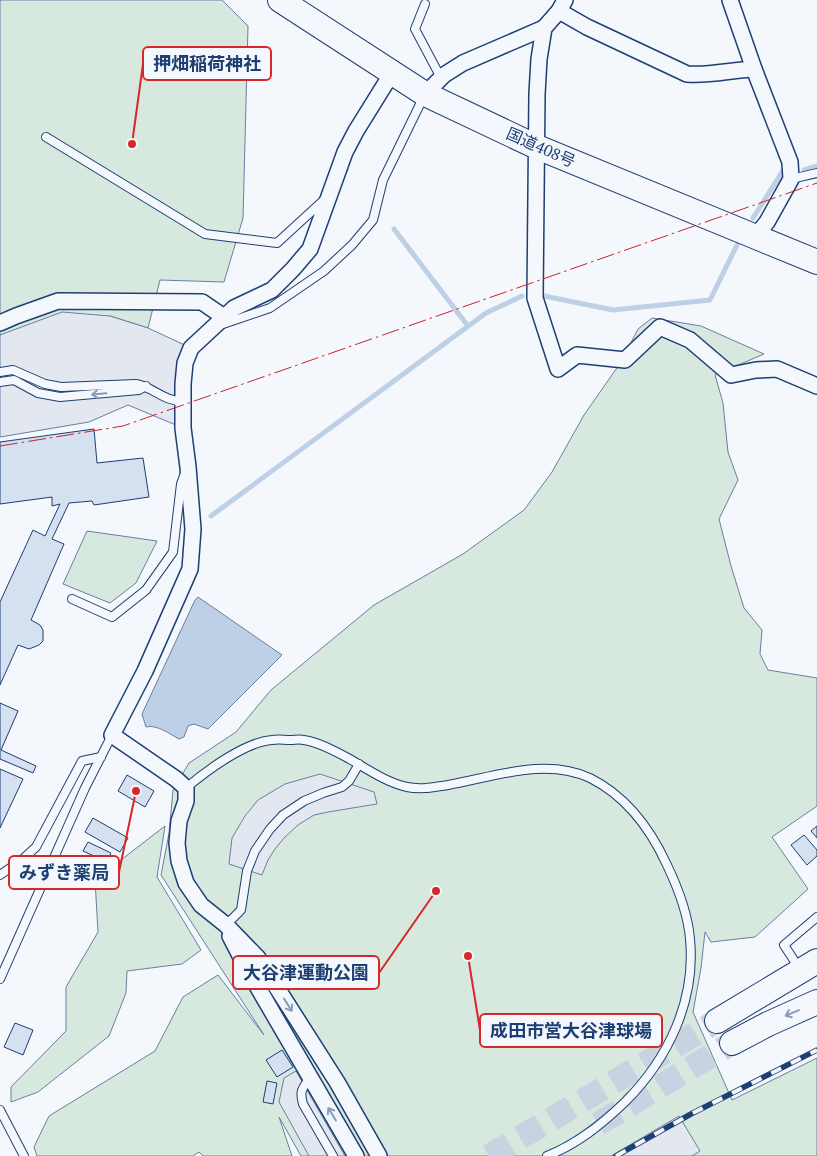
<svg xmlns="http://www.w3.org/2000/svg" width="817" height="1156" viewBox="0 0 817 1156" font-family="'PT Serif','Noto Sans JP',serif">
<style>
.green{fill:#d7e8df;stroke:#687fa3}
.parking{fill:#e3e8f0;stroke:#687fa3}
.water{fill:#bed0e5;stroke:#687fa3}
.lines{fill:none;stroke-linecap:round;stroke-linejoin:round}
.stream{stroke:#bed0e5;stroke-width:5}
.building{fill:#d5e0f0;stroke:#1d3f73}
.trunk-tunnel{stroke:#c9d2e0;stroke-width:24;stroke-dasharray:24 12;stroke-linecap:butt}
.service-casing{stroke:#1d3f73;stroke-width:10}
.minor-casing{stroke:#1d3f73;stroke-width:18}
.trunk-casing{stroke:#1d3f73;stroke-width:26}
.service{stroke:#f4f7fb;stroke-width:8}
.minor{stroke:#f4f7fb;stroke-width:15}
.trunk{stroke:#f4f7fb;stroke-width:24}
.rail-casing{stroke:#1d3f73;stroke-width:5.5}
.rail{stroke:#f4f7fb;stroke-width:4;stroke-dasharray:11;stroke-linecap:butt}
.power{stroke:#c62828;stroke-width:1;stroke-dasharray:18 4 2.5 4;stroke-linecap:butt}
.oneway{stroke:#889bb7}
.labels{text-anchor:middle;stroke-width:4;stroke-linejoin:round;paint-order:stroke}
.street-label{font-size:16px;fill:#1d3f73;stroke:#f4f7fb}
.leader{fill:none;stroke:#d62828;stroke-width:2}
.callout-dot{fill:#d62828;stroke:#f4f7fb;stroke-width:2}
.callout{fill:#f4f7fb;stroke:#d62828;stroke-width:2}
.callout-label{font-size:18px;text-anchor:middle;font-weight:bold;fill:#1d3f73}
</style>
<rect width="100%" height="100%" fill="#f4f7fb"/>
<g class="green">
<path d="M0 0H222L248 26 243 218 224 282 160 280 148 328 110 316 0 335Z"/>
<path d="M652 318 701 326 764 354 715 375 723 403 728 452 738 480 719 519 731 566 744 608 762 630 760 654 768 670 817 678V806L772 837 808 889 755 937 711 942 705 932 701 968 693 1012 732 1100 817 1058V1156H301L279 1117 292 1156H203L199 1152 193 1156H37L34 1147 49 1116 155 1051 183 997 218 975 264 1035 161 875 169 833 173 790 189 763 236 732 271 690 374 605 463 554 524 510 552 472 584 415 621 362 638 329Z"/>
<path d="M87 531 157 541 136 583 110 603 63 584Z"/>
<path d="M165 826 157 877 201 950 182 964 127 971 126 993 109 1036 38 1092 11 1102V1087L66 1031V987L98 932 95 880Z"/>
</g>
<g class="parking">
<path d="M62 312 110 316 148 328 191 348 183 428 128 405 89 422 0 437V335Z"/>
<path d="M320 774 374 792 377 804 328 812 314 815 298 825 284 838 275 849 268 860 262 875 229 864 232 838 245 816 258 800 285 784Z"/>
<path d="M296 1071 345 1156H309L279 1102 284 1078Z"/>
<path d="M679 1116 700 1151 692 1156H611Z"/>
</g>
<path class="water" d="M198 597 282 655 208 729 194 724 188 726 184 737 179 739C170 734 156 724 146 727L142 714 195 600Z"/>
<g class="lines">
<g class="stream">
<path d="M804 170 817 166"/>
<path d="M753 218 784 169"/>
<path d="M394 229 468 326"/>
<path d="M544 296 613 310 710 300 737 245"/>
<path d="M211 516 486 313 522 296"/>
</g>
</g>
<g class="building">
<path d="M94 429 97 463 143 458 149 497 94 505 92 501 69 503 52 539 64 544 31 620 40 625 43 630V641L39 645 29 649 18 645 0 685V602L33 530 45 536 60 504 52 506V497L0 504V442Z"/>
<path d="M0 703 18 711 1 750 36 766 33 773 0 759Z"/>
<path d="M0 769 23 779 0 828Z"/>
<path d="M127 775 154 791 145 807 118 791Z"/>
<path d="M93 818 128 838 120 852 85 832Z"/>
<path d="M817 826V838L811 831Z"/>
<path d="M804 835 817 850V856L807 865 791 845Z"/>
<path d="M88 842 111 853 107 862 83 851Z"/>
<path d="M15 1023 33 1030 23 1055 4 1047Z"/>
<path d="M282 1050 293 1067 277 1077 266 1060Z"/>
<path d="M267 1081 277 1083 273 1104 263 1102Z"/>
</g>
<g class="lines">
<g class="trunk-tunnel">
<path d="M598 1124 732 1043"/>
<path d="M489 1156 717 1021"/>
</g>
<defs>
<g id="service">
<path d="M425 4 415 29 441 78"/>
<path d="M46 137 205 234 277 243 324 200"/>
<path d="M791 179 817 173"/>
<path d="M223 324 270 308 324 271 352 245 373 220 383 180 424 96"/>
<path d="M0 372 13 370 45 384 61 387 136 384C153 387 165 402 183 401"/>
<path d="M0 382 14 380 38 393 60 397 139 390 146 386"/>
<path d="M72 599 112 617 146 590 173 552 181 484 185 473"/>
<path d="M186 788C206 771 245 742 272 740 278 739 284 740 290 740 295 740 299 739 304 740 318 742 333 750 346 757 366 768 385 782 407 787 421 790 434 787 448 785 494 777 545 757 590 778 626 796 651 830 667 865 678 888 688 914 690 939 696 1001 668 1059 625 1102 601 1125 577 1144 547 1156"/>
<path d="M0 875 23 859 36 847 82 761 101 757"/>
<path d="M226 925 241 910 247 871 255 851 270 829 283 815 304 801 323 793 342 787 349 781 359 764"/>
<path d="M799 968 784 945 817 917"/>
<path d="M0 979 85 788 112 735"/>
<path d="M310 1077C303 1089 299 1089 303 1104L333 1156"/>
<path d="M0 1110 24 1156"/>
</g>
<g id="minor">
<path d="M565 0 559 11 544 28 539 59 537 94 535 298 558 369 577 355 625 360 660 327 690 340 731 375 756 370 777 369 817 386"/>
<path d="M730 0 754 69 790 162 791 179 767 222 755 237"/>
<path d="M559 11 587 27 687 74C709 76 731 70 754 69"/>
<path d="M425 94 444 75 463 63 544 28"/>
<path d="M0 323 16 316 58 301 202 302 224 317"/>
<path d="M230 936 246 967 356 1156"/>
<path d="M379 1156 337 1082 258 958 226 925 201 905 186 883 179 861 177 843 179 821 186 801V788L176 779 112 735 145 671 190 569 193 529 188 467 183 428V384L185 363 191 348 234 308 272 290 293 269 310 249 345 152 356 131 392 73"/>
</g>
<g id="trunk">
<path d="M280 0 425 94 537 147 817 262"/>
<path d="M717 1021 817 961"/>
<path d="M732 1043 768 1024 817 1002"/>
</g>
</defs>
<use href="#service" class="service-casing"/>
<use href="#minor" class="minor-casing"/>
<use href="#trunk" class="trunk-casing"/>
<use href="#service" class="service"/>
<use href="#minor" class="minor"/>
<use href="#trunk" class="trunk"/>
<defs>
<path id="rail" d="M616 1156 691 1114 817 1050"/>
</defs>
<use href="#rail" class="rail-casing"/>
<use href="#rail" class="rail"/>
<path class="power" d="M0 446 123 426 817 183"/>
</g>
<defs><path id="oneway-shaft" d="M-6 0H5M1.5-3L5.5 0L1.5 3" fill="none" stroke-width="1.6" stroke-linecap="round" stroke-linejoin="round" transform="scale(1.25)"/></defs>
<g class="oneway">
<use href="#oneway-shaft" transform="translate(99 394) rotate(175)"/>
<use href="#oneway-shaft" transform="translate(288 1005) rotate(58)"/>
<use href="#oneway-shaft" transform="translate(792 1013) rotate(157)"/>
<use href="#oneway-shaft" transform="translate(332 1114) rotate(-121)"/>
</g>
<g class="labels">
<g class="street-label">
<text transform="translate(541 147) rotate(24)" y="6">国道408号</text>
</g>
</g>
<path class="leader" d="M132 144L143 64M136 791L119 872M436 891L379 973M468 956L480 1030"/>
<g class="callout-dot">
<circle cx="132" cy="144" r="5"/>
<circle cx="136" cy="791" r="5"/>
<circle cx="436" cy="891" r="5"/>
<circle cx="468" cy="956" r="5"/>
</g>
<g class="callout">
<rect x="143" y="47" width="128" height="33" rx="5"/>
<rect x="9" y="856" width="110" height="33" rx="5"/>
<rect x="233" y="956" width="146" height="33" rx="5"/>
<rect x="480" y="1014" width="182" height="33" rx="5"/>
</g>
<g class="callout-label">
<text x="207" y="70">押畑稲荷神社</text>
<text x="64" y="879">みずき薬局</text>
<text x="306" y="979">大谷津運動公園</text>
<text x="571" y="1037">成田市営大谷津球場</text>
</g>
</svg>
